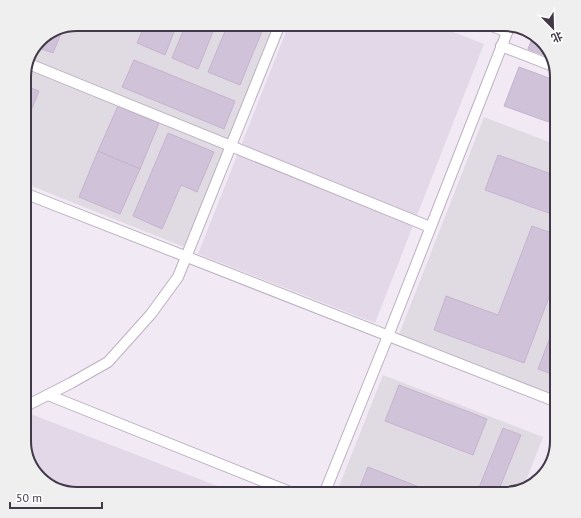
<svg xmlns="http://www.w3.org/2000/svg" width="581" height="518" viewBox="0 0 581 518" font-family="'PT Sans','Noto Sans SC',sans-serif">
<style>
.residential{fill:#e3d8e7}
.industrial{fill:#e0dbe3}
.building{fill:#d0c2d8;stroke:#c5b3cf}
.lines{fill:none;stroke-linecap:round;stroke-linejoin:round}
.street-casing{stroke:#bcafc2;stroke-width:12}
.street{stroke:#fff;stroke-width:10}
.rim{fill:none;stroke:#423847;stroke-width:2}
</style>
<rect width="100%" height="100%" fill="#f1e9f4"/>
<g class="residential">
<path d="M289 24H433L484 44 375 323 198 254Z"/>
<path d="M28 413 238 494H73L40 479 24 445V414Z"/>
</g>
<g class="industrial">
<path d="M77 24H275L184 247 24 183V73L42 37Z"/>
<path d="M484 117 557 145V398L398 337Z"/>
<path d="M383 375 543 437 524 486 504 494H336Z"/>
</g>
<g class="building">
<path d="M145 24H177L165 55 137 43Z"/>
<path d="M186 24H216L198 69 172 58Z"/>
<path d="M228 24H265L240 85 208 72Z"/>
<path d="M63 29 53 53 37 47 42 37Z"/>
<path d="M533 36 541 39 546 50 544 55 528 49Z"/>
<path d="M134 60 235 101 224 129 122 87Z"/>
<path d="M519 67 557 81V125L504 106Z"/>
<path d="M24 85 39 91 24 128Z"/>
<path d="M118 106 159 123 140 169 98 151Z"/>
<path d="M168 133 214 152 197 192 181 185 162 229 133 216Z"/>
<path d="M98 151 140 169 120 214 79 197Z"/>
<path d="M498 155 557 176V216L485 190Z"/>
<path d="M532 226 557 235V276L524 363 434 330 446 296 498 315Z"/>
<path d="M557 319V370L555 375 538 369Z"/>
<path d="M399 385 487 419 473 455 385 421Z"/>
<path d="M503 428 521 435 497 494H488L478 490Z"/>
<path d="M368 467 437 494H357Z"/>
</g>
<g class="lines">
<defs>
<g id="street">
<path d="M487 24 507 32"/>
<path d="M501 46 553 66"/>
<path d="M29 64 430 227"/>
<path d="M24 193 557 402"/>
<path d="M48 395 295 494"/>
<path d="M24 407 71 383 108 362 151 314 178 277 280 24"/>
<path d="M324 494 388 336 510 25"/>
</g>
</defs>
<use href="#street" class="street-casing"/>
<use href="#street" class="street"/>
</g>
<path d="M0 0H581V518H0ZM77 31H504A46 46 0 0 1 550 77V441A46 46 0 0 1 504 487H77A46 46 0 0 1 31 441V77A46 46 0 0 1 77 31Z" fill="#f0eff0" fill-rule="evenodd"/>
<path class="rim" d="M77 31H504A46 46 0 0 1 550 77V441A46 46 0 0 1 504 487H77A46 46 0 0 1 31 441V77A46 46 0 0 1 77 31Z"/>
<g transform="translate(553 28) rotate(157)" stroke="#ffffff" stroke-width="3" paint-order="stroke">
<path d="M0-3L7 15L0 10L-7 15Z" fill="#423847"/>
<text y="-6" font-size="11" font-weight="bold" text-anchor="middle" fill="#423847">北</text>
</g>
<path d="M10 502v6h92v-6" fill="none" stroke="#423847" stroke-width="2"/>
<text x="16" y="502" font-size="12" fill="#423847" stroke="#ffffff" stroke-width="3" paint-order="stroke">50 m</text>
</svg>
